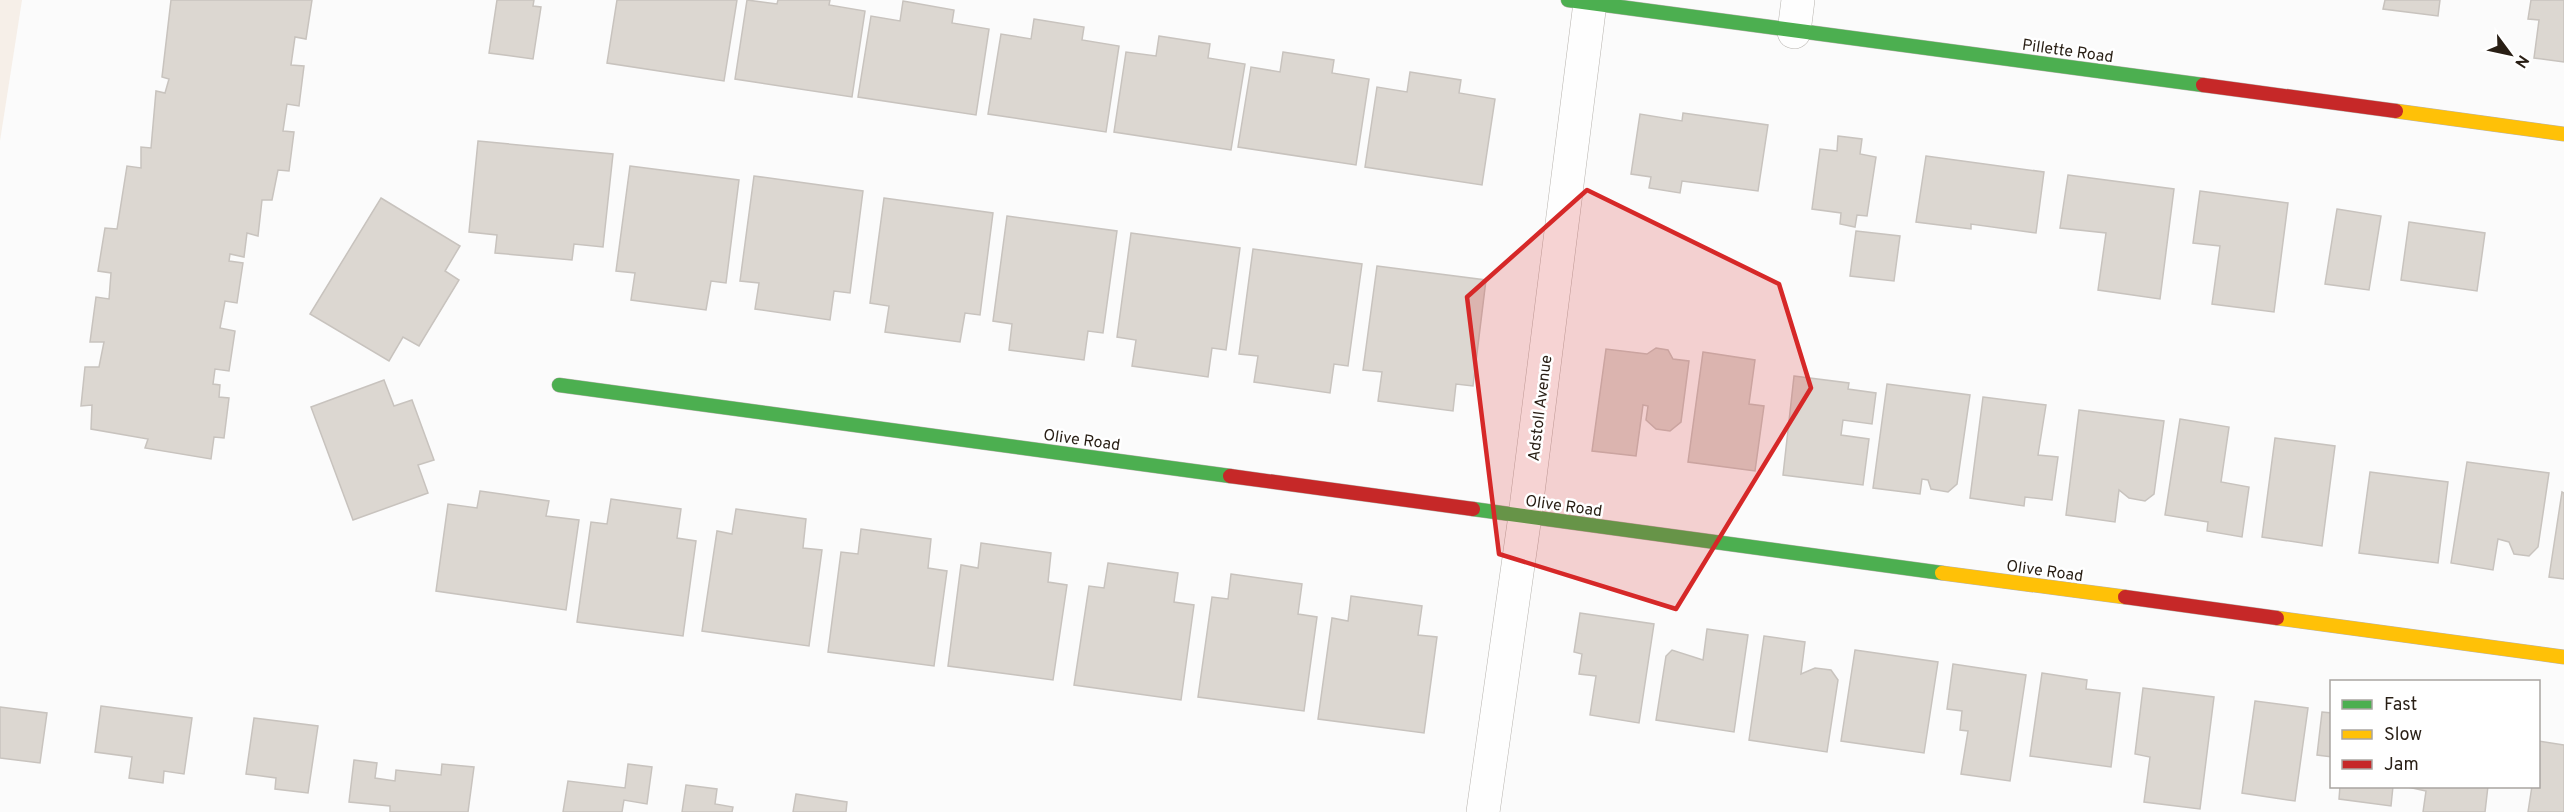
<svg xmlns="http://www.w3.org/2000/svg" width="2564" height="812" viewBox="0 0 2564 812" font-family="Overpass,sans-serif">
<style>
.built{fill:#f6efe8}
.building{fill:#dcd7d1;stroke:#c8c3be;stroke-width:1.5}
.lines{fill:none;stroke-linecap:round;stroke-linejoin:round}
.street-casing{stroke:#b8b4af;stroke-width:34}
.fast-casing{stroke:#b8b4af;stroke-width:15}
.slow-casing{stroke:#b8b4af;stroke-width:15}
.jam-casing{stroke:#b8b4af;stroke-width:15}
.street{stroke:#fefefe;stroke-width:33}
.fast{stroke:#4caf50;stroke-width:14}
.slow{stroke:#ffc107;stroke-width:14}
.jam{stroke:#c62828;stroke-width:14}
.marked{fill:#d62828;fill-opacity:0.2;stroke:#d62828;stroke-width:4.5;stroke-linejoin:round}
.labels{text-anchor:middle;stroke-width:5;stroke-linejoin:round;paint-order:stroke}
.street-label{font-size:16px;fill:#291f15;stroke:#fff}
</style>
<rect width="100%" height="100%" fill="#fbfbfb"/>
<path class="built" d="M0 0H22L0 141Z"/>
<g class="building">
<path d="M171 0H312L306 39 295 37 291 65 304 66 299 106 287 104 283 131 294 132 289 171 278 170 272 200H262L258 236 247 233 244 257 230 254 229 261 243 263 237 303 225 301 220 328 235 331 229 371 215 369 213 384 220 385 219 397 229 398 224 438 214 437 211 459 145 448 148 439 91 429 92 405 81 406 85 367H99L104 342H90L96 297 109 299 111 273 98 271 105 228 117 229 127 166 141 168V147L151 148 156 91 165 93 169 79 162 77Z"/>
<path d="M497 0H534L533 6 541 7 533 59 489 53Z"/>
<path d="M617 0H737L724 81 607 63Z"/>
<path d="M747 0 777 4 778 0H830L829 5 865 11 852 97 735 79Z"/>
<path d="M2385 0H2440L2438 16 2383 9Z"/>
<path d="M2531 0H2564V62L2534 58 2539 20 2528 19Z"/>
<path d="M903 1 954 10 952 23 989 29 976 115 858 97 871 16 900 21Z"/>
<path d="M1034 19 1084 27 1082 40 1119 46 1106 132 988 114 1001 34 1031 39Z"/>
<path d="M1159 36 1210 44 1208 58 1245 64 1231 150 1114 132 1126 52 1156 56Z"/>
<path d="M1283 52 1334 60 1332 73 1369 79 1356 165 1238 147 1251 67 1280 72Z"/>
<path d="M1410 72 1461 80 1459 93 1495 99 1482 185 1365 167 1377 87 1407 92Z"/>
<path d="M1683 113 1768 125 1758 191 1682 181 1680 193 1649 188 1651 177 1631 174 1640 114 1682 121Z"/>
<path d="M1838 136 1862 139 1860 154 1876 157 1867 216 1857 215 1855 227 1840 224 1841 213 1812 209 1820 149 1837 151Z"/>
<path d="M478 141 613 154 603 247 574 244 572 260 495 253 497 235 469 232Z"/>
<path d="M1926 156 2044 172 2036 233 1971 224V229L1916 222Z"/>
<path d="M630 166 739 180 726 283 711 281 706 310 631 300 635 273 616 271Z"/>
<path d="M2068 175 2174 189 2160 299 2098 290 2106 233 2060 228Z"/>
<path d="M754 176 863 191 850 293 834 291 830 320 755 309 759 283 740 281Z"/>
<path d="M2200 191 2288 203 2274 312 2212 304 2220 246 2193 243Z"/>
<path d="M381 198 460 246 445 271 459 280 419 346 403 337 389 361 310 314Z"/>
<path d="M884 198 993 213 980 315 965 313 960 342 885 332 889 306 870 303Z"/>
<path d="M2337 209 2381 216 2369 290 2325 284Z"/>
<path d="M1007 216 1117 231 1103 333 1088 331 1084 360 1009 350 1012 324 993 321Z"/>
<path d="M2409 222 2485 233 2477 291 2401 280Z"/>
<path d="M1856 231 1900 236 1894 281 1850 276Z"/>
<path d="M1131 233 1240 248 1226 350 1212 348 1208 377 1132 366 1136 340 1117 337Z"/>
<path d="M1253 249 1362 264 1348 366 1334 364 1330 393 1254 382 1258 356 1239 354Z"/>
<path d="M1377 266 1486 280 1473 386 1456 384 1453 411 1378 401 1382 372 1363 370Z"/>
<path d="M1656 348 1668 350 1673 359 1689 361 1681 422 1670 431 1656 429 1646 420 1648 406 1643 405 1636 456 1592 451 1606 349 1647 354Z"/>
<path d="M1703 352 1755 360 1749 404 1764 406 1755 471 1688 462Z"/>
<path d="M1794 376 1849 383 1848 389 1876 393 1872 424 1843 420 1841 435 1869 439 1863 485 1783 475Z"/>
<path d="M384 380 394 406 412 400 434 460 418 465 428 493 353 520 311 407Z"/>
<path d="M1887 384 1970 395 1957 484 1948 492 1931 489 1928 480 1922 479 1920 494 1873 488Z"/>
<path d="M1983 397 2046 405 2038 455 2058 457 2052 500 2025 497 2024 506 1970 498Z"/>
<path d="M2079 410 2164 421 2154 494 2145 501 2129 498 2119 490 2115 522 2066 515Z"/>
<path d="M2180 419 2229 427 2221 482 2249 487 2242 537 2207 531 2208 522 2165 515Z"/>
<path d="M2275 438 2335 446 2322 546 2262 537Z"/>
<path d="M2467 462 2549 473 2538 547 2529 556 2514 554 2509 542 2498 539 2493 570 2451 563Z"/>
<path d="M2370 472 2448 482 2438 563 2359 553Z"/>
<path d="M480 491 549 501 546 516 579 520 566 610 436 591 448 504 477 508Z"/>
<path d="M2562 492 2564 493V579L2549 577Z"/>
<path d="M611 499 681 509 677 538 696 541 683 636 577 622 591 522 607 524Z"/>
<path d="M736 509 806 519 803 548 822 550 809 646 702 631 717 531 732 534Z"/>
<path d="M861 529 931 539 928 568 947 571 934 666 828 652 841 552 858 554Z"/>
<path d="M981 543 1051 553 1048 582 1067 585 1053 680 948 666 961 565 978 568Z"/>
<path d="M1108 563 1178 573 1174 602 1194 605 1181 700 1074 685 1089 586 1104 588Z"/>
<path d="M1231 574 1302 584 1298 614 1317 617 1304 711 1198 697 1212 597 1228 599Z"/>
<path d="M1351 596 1422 606 1418 635 1437 637 1424 733 1318 719 1332 618 1348 621Z"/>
<path d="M1580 613 1654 624 1639 723 1590 715 1596 676 1579 674 1582 654 1574 652Z"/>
<path d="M1707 629 1748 635 1734 732 1656 720 1666 656 1672 650 1703 660Z"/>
<path d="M1764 636 1805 642 1801 674 1815 668 1831 670 1838 680 1827 752 1749 740Z"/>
<path d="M1855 650 1938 662 1924 753 1841 741Z"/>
<path d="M1953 664 2026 675 2010 781 1961 774 1968 731 1960 730 1962 711 1947 709Z"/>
<path d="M2042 673 2087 680 2086 689 2120 693 2111 767 2030 756Z"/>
<path d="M2143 688 2214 697 2200 809 2144 802 2150 757 2135 754Z"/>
<path d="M2255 701 2308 708 2295 801 2242 793Z"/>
<path d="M101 706 192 718 184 774 164 771 163 783 129 778 132 757 95 752Z"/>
<path d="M0 707 47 713 40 763 0 758Z"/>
<path d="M2322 712 2332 713V757L2317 755Z"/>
<path d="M254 718 318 726 308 793 275 789 276 778 246 774Z"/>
<path d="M2538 741 2564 745V812H2528L2532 786H2538Z"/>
<path d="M354 760 377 763 375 778 395 781 396 770 441 775 442 764 474 767 468 812H390V806L349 802Z"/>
<path d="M628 764 652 767 647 804 624 800 622 812H563L568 781 625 788Z"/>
<path d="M686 785 717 789 715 804 733 807 732 812H682Z"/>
<path d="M2340 786H2393L2391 806 2339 799Z"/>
<path d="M2403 786H2488L2485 812H2423L2426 791Z"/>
<path d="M796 794 847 802 846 812H793Z"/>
</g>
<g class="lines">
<defs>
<g id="street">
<path d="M1794 32 1798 0"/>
<path d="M1483 812 1525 516 1590 3"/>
</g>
<g id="fast">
<path d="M1568 0 2203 85"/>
<path d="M559 385 1230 476"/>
<path d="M1473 509 1942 573"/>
</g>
<g id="slow">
<path d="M2396 111 2564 134"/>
<path d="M1942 573 2125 597"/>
<path d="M2277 618 2564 657"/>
</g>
<g id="jam">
<path d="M2203 85 2396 111"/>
<path d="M1230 476 1473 509"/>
<path d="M2125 597 2277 618"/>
</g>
</defs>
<use href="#street" class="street-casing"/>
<use href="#fast" class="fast-casing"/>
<use href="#slow" class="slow-casing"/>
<use href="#jam" class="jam-casing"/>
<use href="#street" class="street"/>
<use href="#fast" class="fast"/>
<use href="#slow" class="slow"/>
<use href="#jam" class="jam"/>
</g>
<path class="marked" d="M1587 190 1779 284 1811 388 1676 609 1499 554 1467 297Z"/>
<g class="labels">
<g class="street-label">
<text transform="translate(2068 50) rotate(8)" y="6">Pillette Road</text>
<text transform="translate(1539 408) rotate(-83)" y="6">Adstoll Avenue</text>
<text transform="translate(1082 439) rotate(8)" y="6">Olive Road</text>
<text transform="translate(1564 505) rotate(8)" y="6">Olive Road</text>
<text transform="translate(2045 570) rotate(8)" y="6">Olive Road</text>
</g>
</g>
<rect x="2330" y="680" width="210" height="108" fill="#ffffff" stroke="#a9a5a1" stroke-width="1.5"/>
<rect x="2342" y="700" width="30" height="9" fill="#4caf50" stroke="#a9a5a1" stroke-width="1.5"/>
<text x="2384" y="710" font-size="18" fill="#291f15">Fast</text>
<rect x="2342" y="730" width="30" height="9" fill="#ffc107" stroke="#a9a5a1" stroke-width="1.5"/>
<text x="2384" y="740" font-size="18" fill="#291f15">Slow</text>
<rect x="2342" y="760" width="30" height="9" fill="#c62828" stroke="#a9a5a1" stroke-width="1.5"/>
<text x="2384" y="770" font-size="18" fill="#291f15">Jam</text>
<g transform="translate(2510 54) rotate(123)" stroke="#ffffff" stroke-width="4.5" paint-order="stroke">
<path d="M0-4.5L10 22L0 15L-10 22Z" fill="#291f15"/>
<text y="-9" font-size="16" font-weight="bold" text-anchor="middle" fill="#291f15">N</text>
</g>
</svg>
